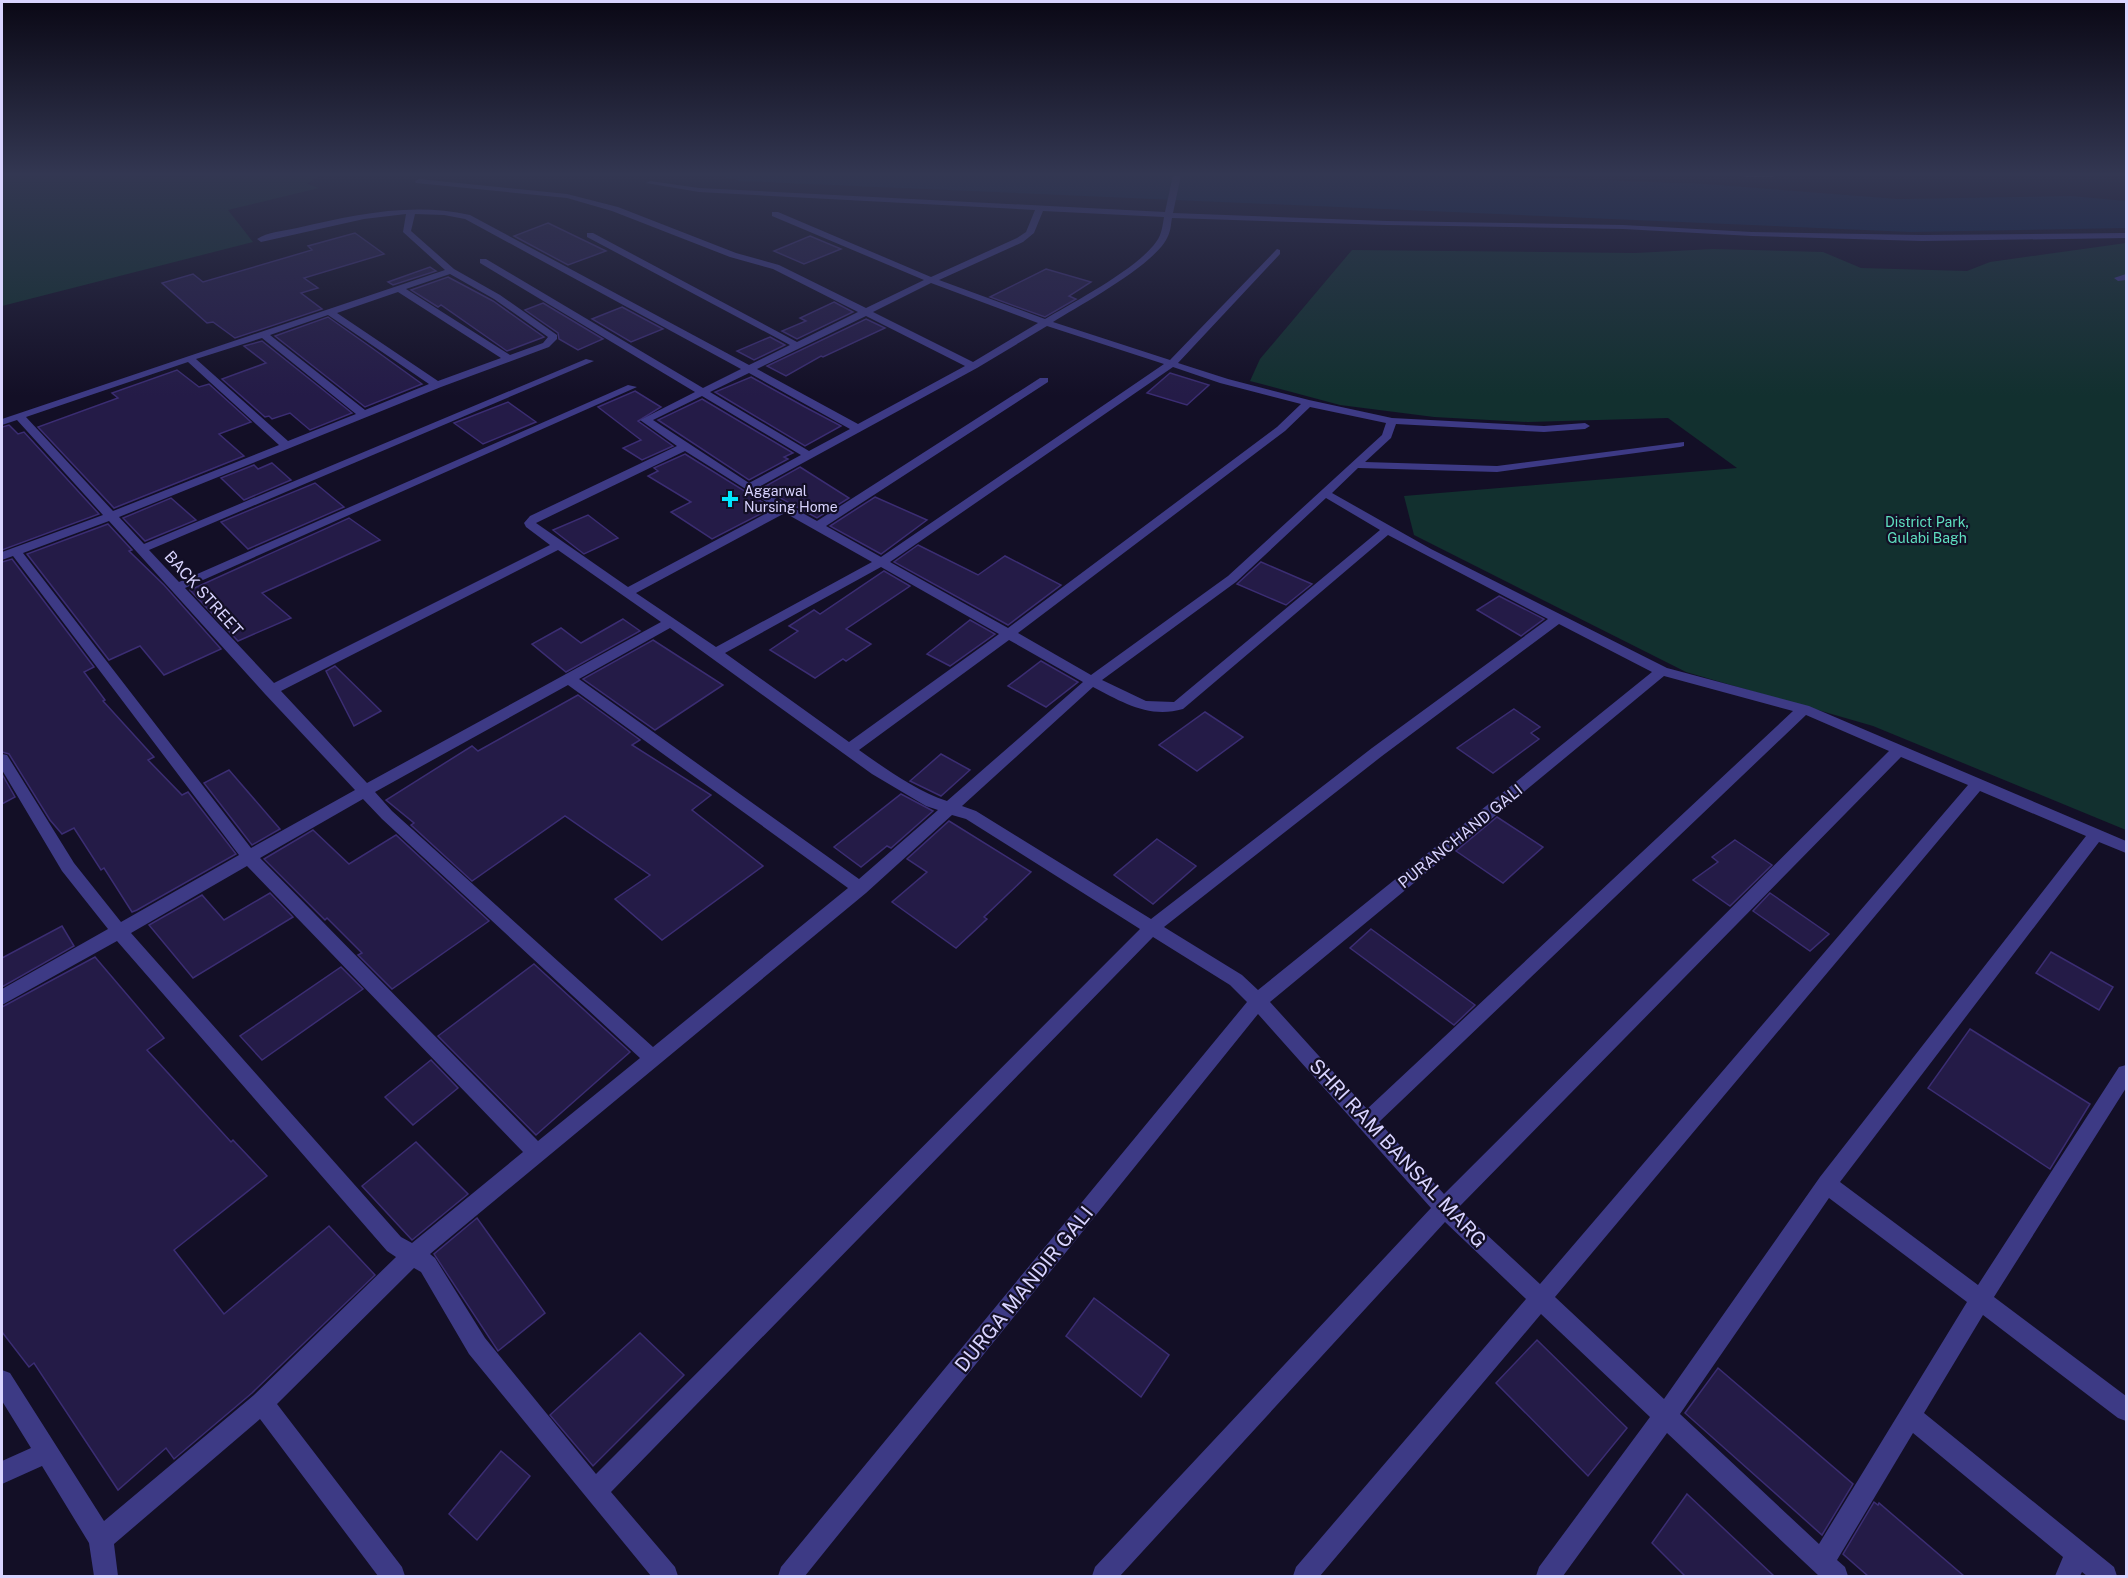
<svg xmlns="http://www.w3.org/2000/svg" width="2128" height="1578" viewBox="0 0 2128 1578" font-family="'Public Sans',sans-serif">
<style>
.green{fill:#12302f}
.water{fill:#0c2248}
.building{fill:#241b47;stroke:#3b2d73;stroke-width:1.5}
.lines{fill:none;stroke-linecap:round;stroke-linejoin:round}
.minor{fill:#3d3a85;fill-rule:evenodd}
.tertiary{fill:#3d3a85;fill-rule:evenodd}
.poi-dot{fill:#00e5ff;stroke:#130f26;stroke-width:2}
.labels{text-anchor:middle;stroke-width:4.5;stroke-linejoin:round;paint-order:stroke}
.far-poi-label{font-size:14px;fill:#d9d4ff;stroke:#130f26;text-anchor:start}
.far-park-label{font-size:14px;fill:#5fe0c0;stroke:#130f26}
.street-label{font-size:16px;fill:#d9d4ff;stroke:#130f26}
.near-street-label{font-size:20px;fill:#d9d4ff;stroke:#130f26}
</style>
<rect width="100%" height="100%" fill="#130f26"/>
<g class="green">
<path d="M2 175 197 177 223 175H319L307 184 319 188 228 210 253 242 2 306Z"/>
<path d="M2126 243V830L1873 726 1686 672 1414 535 1404 496 1737 468 1668 418 1528 422 1434 417 1340 405 1250 381 1260 359 1352 250 1635 253 1713 249 1823 252 1861 268 1967 271 1990 262Z"/>
</g>
<path class="water" d="M718 175H1463L1706 184 1898 199 2072 196 2126 201V228L1910 232 740 181Z"/>
<g class="building">
<path d="M548 223 606 251 568 265 514 236Z"/>
<path d="M355 233 384 254 304 278 318 288 301 293 322 309 235 338 213 322 207 323 162 283 193 274 203 282 312 250 308 246Z"/>
<path d="M810 236 841 249 804 264 774 251Z"/>
<path d="M430 267 436 271 393 285 388 282Z"/>
<path d="M1046 269 1091 282 1069 296 1076 299 1045 317 990 297Z"/>
<path d="M448 277 493 301 544 337 507 351 441 305 438 307 411 290Z"/>
<path d="M834 302 853 312 797 339 782 331 806 321 800 318Z"/>
<path d="M543 303 603 339 578 350 559 339 558 333 525 310Z"/>
<path d="M622 307 663 329 631 342 592 319Z"/>
<path d="M328 317 372 348 422 384 365 407 275 336Z"/>
<path d="M866 319 885 328 823 357 821 356 786 376 767 366Z"/>
<path d="M770 337 785 345 754 360 737 351Z"/>
<path d="M262 341 352 413 310 430 290 413 272 419 269 416 265 417 222 379 266 363 244 346Z"/>
<path d="M177 370 199 387 209 384 251 422 219 434 244 456 114 508 38 427 118 398 112 393Z"/>
<path d="M1170 373 1209 385 1187 405 1147 393Z"/>
<path d="M751 377 805 407 841 426 805 446 715 392Z"/>
<path d="M635 391 661 407 638 421 673 446 642 460 623 448 641 440 598 407Z"/>
<path d="M702 399 793 453 784 457 788 459 749 480 658 420Z"/>
<path d="M508 402 536 422 483 444 454 423Z"/>
<path d="M9 425 18 434 24 432 99 514 2 550V427Z"/>
<path d="M685 454 772 508 712 539 671 512 691 502 648 476 658 471 654 468Z"/>
<path d="M272 463 291 480 244 500 221 478 254 465 258 469Z"/>
<path d="M800 467 849 498 817 518 762 488Z"/>
<path d="M315 483 344 507 248 549 221 522Z"/>
<path d="M875 497 927 520 881 554 830 526Z"/>
<path d="M171 498 196 520 145 541 123 518Z"/>
<path d="M588 515 618 538 584 554 553 530Z"/>
<path d="M349 518 380 540 262 593 291 618 238 641 190 590Z"/>
<path d="M108 524 132 550 129 551 164 585 221 649 164 675 140 646 109 660 27 554Z"/>
<path d="M918 545 978 575 1005 556 1061 585 1008 625 894 562Z"/>
<path d="M12 559 94 667 84 672 105 700 103 701 154 757 148 760 182 795 188 792 236 854 137 910 132 912 104 868 101 870 74 828 62 834 50 820 9 754 2 752V562Z"/>
<path d="M1261 562 1312 584 1286 605 1237 584Z"/>
<path d="M884 571 910 586 846 629 871 644 846 661 843 659 815 678 770 650 798 631 789 626 814 610 820 614Z"/>
<path d="M1499 596 1544 619 1521 636 1477 610Z"/>
<path d="M623 619 640 631 566 672 532 644 561 628 581 643Z"/>
<path d="M970 620 995 634 950 666 927 654Z"/>
<path d="M653 640 723 685 655 730 583 679Z"/>
<path d="M1041 661 1078 682 1046 707 1008 686Z"/>
<path d="M335 666 381 711 354 726 326 671Z"/>
<path d="M578 695 640 740 632 745 711 795 692 810 763 866 662 940 615 899 650 875 565 816 472 881 411 825 414 823 386 800 472 746 478 751Z"/>
<path d="M1514 709 1540 727 1531 733 1539 739 1493 773 1457 748Z"/>
<path d="M1205 712 1243 737 1197 771 1159 745Z"/>
<path d="M941 754 970 770 941 796 910 781Z"/>
<path d="M229 770 280 829 252 845 204 783Z"/>
<path d="M2 774 15 797 2 804Z"/>
<path d="M901 794 933 811 891 848 887 846 861 867 834 847Z"/>
<path d="M1497 817 1543 847 1503 883 1456 851Z"/>
<path d="M949 821 1031 872 984 917 987 919 956 948 892 902 927 872 907 859Z"/>
<path d="M313 830 349 864 396 835 489 921 392 989 358 955 362 953 327 918 325 920 264 859Z"/>
<path d="M1157 839 1196 866 1153 904 1114 875Z"/>
<path d="M1735 840 1772 865 1730 906 1693 880 1718 862 1712 857Z"/>
<path d="M270 893 293 917 193 978 149 925 202 895 224 920Z"/>
<path d="M1770 893 1829 934 1810 951 1753 911Z"/>
<path d="M62 926 74 946 2 987V958Z"/>
<path d="M1371 929 1475 1005 1454 1025 1350 948Z"/>
<path d="M2051 952 2113 987 2099 1010 2036 973Z"/>
<path d="M95 957 164 1038 147 1050 231 1142 233 1140 267 1176 174 1250 224 1314 329 1226 375 1275 252 1393 174 1459 166 1448 118 1490 34 1363 29 1367 2 1332V1007Z"/>
<path d="M534 964 630 1052 536 1135 438 1036Z"/>
<path d="M341 967 363 989 262 1060 240 1036Z"/>
<path d="M1970 1029 2090 1104 2050 1169 1928 1088Z"/>
<path d="M431 1060 458 1088 413 1125 385 1097Z"/>
<path d="M416 1142 468 1194 412 1240 362 1186Z"/>
<path d="M477 1218 545 1313 498 1351 434 1254Z"/>
<path d="M1094 1298 1169 1355 1141 1397 1066 1336Z"/>
<path d="M640 1333 684 1375 593 1466 550 1415Z"/>
<path d="M1537 1340 1627 1428 1588 1476 1496 1383Z"/>
<path d="M1718 1368 1853 1484 1822 1535 1685 1413Z"/>
<path d="M501 1451 530 1476 477 1540 449 1514Z"/>
<path d="M1687 1494 1774 1576H1685L1652 1543Z"/>
<path d="M1874 1502 1878 1505 1879 1503 1964 1576H1868L1843 1554Z"/>
</g>
<g class="lines">
<g class="minor">
<path d="M1173 175H1181L1173 213 1387 221 1623 225 1752 232 1922 235 2126 233V238L1922 241 1752 236 1623 229 1387 225 1172 218C1171 223 1171 230 1168 236 1157 264 1080 305 1053 322L1170 360 1277 249 1280 250V254L1178 363 1228 379 1309 400 1392 418 1544 426 1585 423 1590 426 1585 429 1544 432 1396 424 1391 438 1365 462 1497 466 1684 442V446L1680 447 1497 472 1358 468 1332 493 1431 549 1667 668 1809 706 2126 841V853L2099 842 1840 1182 1978 1285 2119 1067 2126 1065V1088L1994 1297 2126 1396V1421L2118 1418 1983 1315 1924 1413 2114 1567 2117 1576H2087L2082 1572 2080 1576H2055L2063 1557 1913 1433 1837 1560 1845 1567 1848 1576H1819L1667 1433 1563 1576H1536L1539 1567 1650 1417 1541 1314 1320 1576H1293L1296 1567 1526 1299 1445 1222 1120 1576H1092L1095 1567 1431 1208 1258 1014 805 1576H778L781 1567 1247 1002 1230 985 1153 937 611 1492 675 1567 678 1576H651L469 1354 421 1272 414 1268 277 1404 402 1567 405 1576H378L260 1419 114 1544 118 1576H94L89 1543 42 1466 2 1484V1461L31 1448 2 1401V1370L10 1373 104 1521 254 1395 396 1257 387 1251 117 941 2 1005V989L108 929 62 871 2 770V754L7 755 74 863 121 922 239 855 13 556 2 560V552L103 515 17 420 2 425V419L445 270 403 232 406 214 364 219 261 242 257 239C267 232 284 231 297 228 354 215 411 202 470 215L749 365 790 345 587 237V233H593L797 342 858 312 773 269 730 257 612 211 567 198 416 183 415 181 419 179 567 194 618 207 736 253 779 265 866 308 924 280 772 216V212H778L931 277 1017 238 1026 232 1035 210 699 192 646 183 650 181 699 188 1165 212ZM1043 211 1164 217C1163 223 1162 230 1160 235 1149 263 1072 303 1045 319L939 280 1023 242 1034 233ZM415 214 444 215 465 219 741 369 703 388 486 259H480V263L695 392 640 420 677 446 530 516 524 523 526 527 550 545 274 683 185 588 637 387 628 385 179 582 149 550 594 361 586 359 144 544 119 517 441 387 549 347 557 339V335L500 295 454 269 411 231ZM450 274 494 299 548 337 543 343 510 355 406 289ZM931 283 1038 323 973 362 873 312ZM398 292 501 358 438 381 337 313ZM328 315 429 384 365 410 270 335ZM866 316 965 366 858 424 757 369ZM1047 326 1164 364 881 557 826 526 1048 382V378H1040L817 521 757 488 977 368ZM262 338 356 414 288 441 196 359ZM188 362 279 445 113 511 26 417ZM1173 367 1220 383 1301 404 1277 427 1008 628 890 562ZM749 373 850 429 809 451 710 392ZM702 396 801 455 749 483 653 420ZM1310 407 1386 423 1382 435 1228 576 1091 675 1018 633 1285 431ZM685 451 776 508 628 587 536 523ZM1326 498 1380 530 1174 702 1146 701 1102 680 1236 582ZM785 513 872 562 716 647 636 593ZM109 521 265 694 355 790 251 848 23 553ZM1388 535 1548 619 1372 748 1151 919 976 811 962 806 1093 687C1122 702 1149 719 1183 709ZM558 550 661 622 367 783 281 691ZM881 567 999 634 849 742 725 653ZM1559 624 1652 672 1258 990 1242 975 1164 927 1382 756ZM670 628 872 774 926 806 938 810 859 879 579 679ZM1009 640 1083 682 947 801C916 791 886 769 859 750ZM1664 676 1793 711 1367 1109 1270 1002ZM568 685 848 888 653 1047 392 811 375 792ZM1806 715 1889 751 1444 1194 1379 1122ZM1901 757 1968 785 1540 1284 1458 1208ZM1980 791 2086 836 1820 1177 1664 1399 1555 1297ZM363 799 382 819 640 1058 538 1141 260 858ZM952 815 966 819 1140 929 596 1474 485 1338 435 1258 430 1254 866 893ZM247 866 523 1152 412 1243 401 1237 131 933ZM1829 1198 1967 1302 1819 1544 1680 1414Z"/>
<path d="M2126 274V280L2118 281 2114 278Z"/>
</g>
<path class="tertiary" d="M1741 175H1777L1773 177H1745Z"/>
</g>
<linearGradient id="sky" x2="0" y2="1"><stop stop-color="#0a0815"/><stop offset="0.44" stop-color="#333752"/><stop offset="1" stop-color="#333752" stop-opacity="0"/></linearGradient>
<rect width="2128" height="396" fill="url(#sky)"/>
<path class="poi-dot" d="M727 490h6v6h6v6h-6v6h-6v-6h-6v-6h6z"/>
<g class="labels">
<g class="far-poi-label">
<text x="744" y="496">Aggarwal<tspan x="744" dy="16">Nursing Home</tspan></text>
</g>
<g class="far-park-label">
<text x="1927" y="527">District Park,<tspan x="1927" dy="16">Gulabi Bagh</tspan></text>
</g>
<g class="street-label">
<text transform="translate(204 593) rotate(48)" y="6">BACK STREET</text>
<text transform="translate(1460 836) rotate(-39)" y="6">PURANCHAND GALI</text>
</g>
<g class="near-street-label">
<text transform="translate(1398 1153) rotate(47)" y="7">SHRI RAM BANSAL MARG</text>
<text transform="translate(1024 1289) rotate(-51)" y="7">DURGA MANDIR GALI</text>
</g>
</g>
<rect width="2128" height="1578" fill="none" stroke="#d9d4ff" stroke-width="6"/>
</svg>
